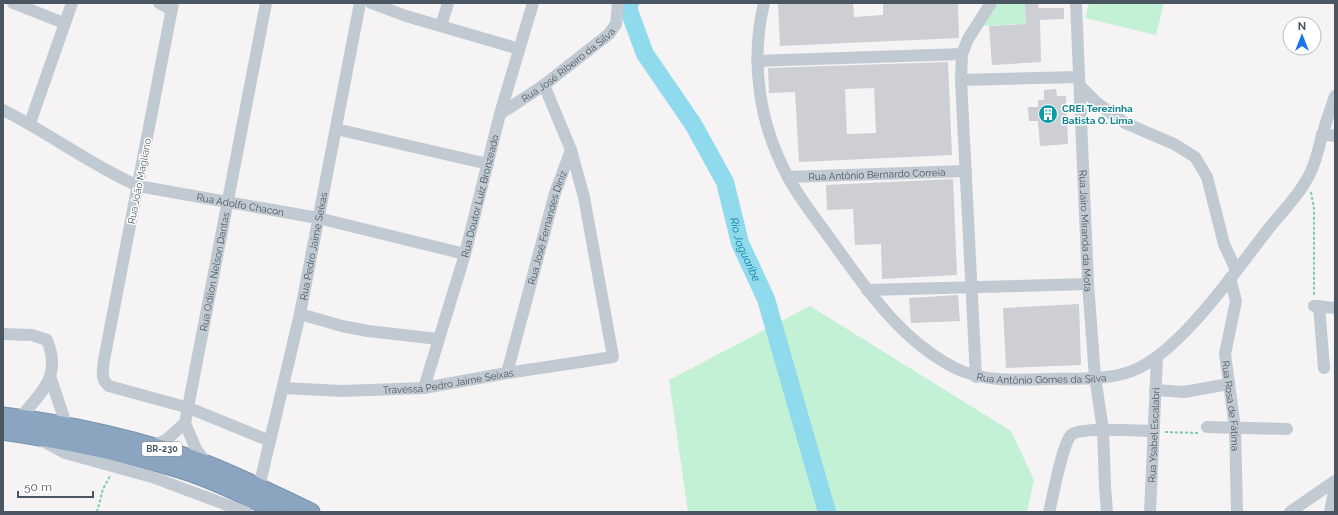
<svg xmlns="http://www.w3.org/2000/svg" width="1338" height="515" viewBox="0 0 1338 515" font-family="Raleway,sans-serif">
<style>
.green{fill:#c3f1d5}
.lines{fill:none;stroke-linecap:round;stroke-linejoin:round}
.river{stroke:#90daee;stroke-width:18}
.building{fill:#cdcfd5;fill-rule:evenodd}
.highway-casing{stroke:#7690ad;stroke-width:19}
.path{stroke:#7ad0a6;stroke-width:2;stroke-dasharray:3 2;stroke-linecap:butt}
.minor{stroke:#c1cad2;stroke-width:12}
.highway{stroke:#8ba5c1;stroke-width:17}
.labels{text-anchor:middle;stroke-width:3;stroke-linejoin:round;paint-order:stroke}
.shield{fill:#fff;stroke:#808990;stroke-width:1}
.shield-label{font-size:9px;font-weight:bold;fill:#4a5661}
.street-label{font-size:10px;fill:#4a5661;stroke:#fff}
.culture-label{font-size:10px;font-weight:bold;fill:#0d838f;stroke:#fff;text-anchor:start}
.water-label{font-size:11px;font-style:italic;fill:#0c7c9b;stroke:#fff}
</style>
<rect width="100%" height="100%" fill="#f5f3f3"/>
<g class="green">
<path d="M994 3H1025L1026 24 978 26Z"/>
<path d="M1089 3H1164L1156 35 1085 18Z"/>
<path d="M810 306 1011 431 1034 480 1027 512H688L669 380Z"/>
</g>
<g class="lines">
<path class="river" id="s1" d="M630 3 628 8 645 54 693 124 725 182 740 243 766 299 827 512"/>
</g>
<g class="building">
<path d="M778 3H853L854 17 883 15V3H958L959 38 780 46Z"/>
<path d="M1025 3H1038L1039 8H1064V19L1040 20 1041 62 992 65 989 26 1026 24Z"/>
<path d="M948 62 952 155 799 162 795 92 769 93 768 68ZM874 88 876 133 847 134 845 89Z"/>
<path d="M1056 89 1057 96H1066L1068 144 1040 146 1038 121H1029L1028 107H1038V100H1044V90Z"/>
<path d="M953 179 957 275 882 279 881 244 855 245 853 209 827 210 826 185Z"/>
<path d="M958 295 960 321 911 323 909 298Z"/>
<path d="M1079 304 1081 365 1006 368 1003 308Z"/>
</g>
<g class="lines">
<defs>
<g id="highway">
<path d="M3 416C69 424 144 441 206 464 242 478 277 496 311 512"/>
<path d="M3 431C63 440 121 451 179 469 214 480 246 496 279 512"/>
</g>
</defs>
<use href="#highway" class="highway-casing"/>
<g class="path">
<path d="M1311 192 1314 209V295"/>
<path d="M1165 432 1198 433"/>
<path d="M97 512 103 489 110 476"/>
</g>
<g class="minor">
<path d="M13 3 64 23"/>
<path d="M159 3 172 10"/>
<path d="M173 3 104 360C103 370 100 379 109 386L189 408 270 441"/>
<path d="M371 3 406 16 519 49"/>
<path id="s2" d="M764 3C750 61 759 124 788 177 798 196 813 215 826 233 863 284 898 339 955 368 983 382 1016 380 1046 379 1073 378 1106 381 1132 371 1179 353 1234 273 1266 232 1279 215 1297 198 1307 179 1316 165 1318 148 1323 133 1326 121 1331 108 1335 96"/>
<path id="s3" d="M1076 3 1088 284 1095 377 1103 430 1105 486 1107 512"/>
<path d="M441 26 448 3"/>
<path d="M757 61 962 54"/>
<path d="M961 80 1079 77"/>
<path d="M1080 86 1097 103 1125 123 1174 144 1195 157 1207 177 1224 244 1236 270"/>
<path id="s4" d="M3 110C49 133 91 165 138 186L318 218 465 254"/>
<path id="s5" d="M500 114 544 85 609 34 616 24 618 3"/>
<path d="M30 123 72 3"/>
<path d="M336 129 488 164"/>
<path d="M1322 134 1335 136"/>
<path id="s6" d="M788 177 966 171"/>
<path id="s7" d="M1230 278 1236 301 1225 354 1235 428 1237 512"/>
<path d="M867 290 1088 284"/>
<path d="M1314 306 1335 308"/>
<path d="M1319 306 1324 368"/>
<path d="M300 314 342 326 368 331 438 339"/>
<path d="M3 334 32 335 47 340C62 377 42 391 20 418"/>
<path id="s8" d="M507 373 555 193 571 150"/>
<path d="M976 377 961 80 962 54 968 39 991 3"/>
<path d="M51 379 67 427"/>
<path id="s9" d="M283 388 342 391 424 388 507 373 613 357 584 197 571 150 544 85"/>
<path id="s10" d="M424 388 465 254 500 114 533 3"/>
<path d="M1155 390 1184 392 1229 384"/>
<path d="M185 423 196 449 207 464"/>
<path d="M1207 427 1287 429"/>
<path d="M41 440 65 453 152 477 246 512"/>
<path id="s11" d="M153 446 166 440 185 423 266 3"/>
<path id="s12" d="M259 487 300 314 360 3"/>
<path d="M1049 512C1053 497 1062 445 1071 435 1081 426 1138 431 1154 431"/>
<path id="s13" d="M1150 512 1157 358"/>
<path d="M1290 512 1335 481"/>
<path d="M1330 512 1335 487"/>
</g>
<use href="#highway" class="highway"/>
</g>
<defs>
<symbol id="building-disc" viewBox="-11 -11 22 22"><circle r="9.5" fill="#0f9aa8" stroke="#fff"/><path d="M-4-6H4V6H1V3H-1V6H-4ZM-2.5-4.3h1.7v1.8h-1.7ZM.8-4.3h1.7v1.8H.8ZM-2.5-1h1.7V.8h-1.7ZM.8-1h1.7V.8H.8Z" fill="#fff"/></symbol>
</defs>
<g fill-rule="evenodd">
<use href="#building-disc" x="1037" y="103" width="22" height="22"/>
</g>
<g class="labels">
<rect class="shield" x="142" y="442" width="40" height="14" rx="3"/>
<g class="shield-label">
<text x="162" y="452">BR-230</text>
</g>
<g class="street-label">
<text dy="4" stroke="none"><textPath href="#s5" startOffset="84">Rua José Ribeiro da Silva</textPath></text>
<text dy="4" stroke="none"><textPath href="#s6" startOffset="89">Rua Antônio Bernardo Correia</textPath></text>
<text transform="translate(139 181) rotate(-79)" y="4">Rua João Magliano</text>
<text dy="4" stroke="none"><textPath href="#s10" startOffset="200">Rua Doutor Luiz Bronzeado</textPath></text>
<text dy="4" stroke="none"><textPath href="#s4" startOffset="259">Rua Adolfo Chacon</textPath></text>
<text dy="4" stroke="none"><textPath href="#s8" startOffset="151">Rua José Fernandes Diniz</textPath></text>
<text dy="4" stroke="none"><textPath href="#s3" startOffset="228">Rua Jairo Miranda da Mota</textPath></text>
<text dy="4" stroke="none"><textPath href="#s12" startOffset="247">Rua Pedro Jaime Seixas</textPath></text>
<text dy="4" stroke="none"><textPath href="#s11" startOffset="194">Rua Odilon Nelson Dantas</textPath></text>
<text dy="4" stroke="none"><textPath href="#s2" startOffset="524">Rua Antônio Gomes da Silva</textPath></text>
<text dy="4" stroke="none"><textPath href="#s9" startOffset="166">Travessa Pedro Jaime Seixas</textPath></text>
<text dy="4" stroke="none"><textPath href="#s7" startOffset="130">Rua Rosa de Fátima</textPath></text>
<text dy="4" stroke="none"><textPath href="#s13" startOffset="77">Rua Ysabel Escalabri</textPath></text>
</g>
<g class="culture-label">
<text x="1062" y="112">CREI Terezinha<tspan x="1062" dy="12">Batista O. Lima</tspan></text>
</g>
<g class="water-label">
<text dy="4" stroke="none"><textPath href="#s1" startOffset="276">Rio Jaguaribe</textPath></text>
</g>
</g>
<rect width="1338" height="515" fill="none" stroke="#4a5661" stroke-width="8"/>
<g transform="translate(1302 36)"><circle r="19" fill="#ffffff" stroke="#b7bbc0"/>
<path d="M0-3L7 15L0 10L-7 15Z" fill="#1a73e8"/>
<text y="-6" font-size="11" font-weight="bold" text-anchor="middle" fill="#4a5661">N</text>
</g>
<path d="M18 491v6h75v-6" fill="none" stroke="#4a5661" stroke-width="2"/>
<text x="24" y="491" font-size="12" fill="#4a5661" stroke="#ffffff" stroke-width="3" paint-order="stroke">50 m</text>
</svg>
